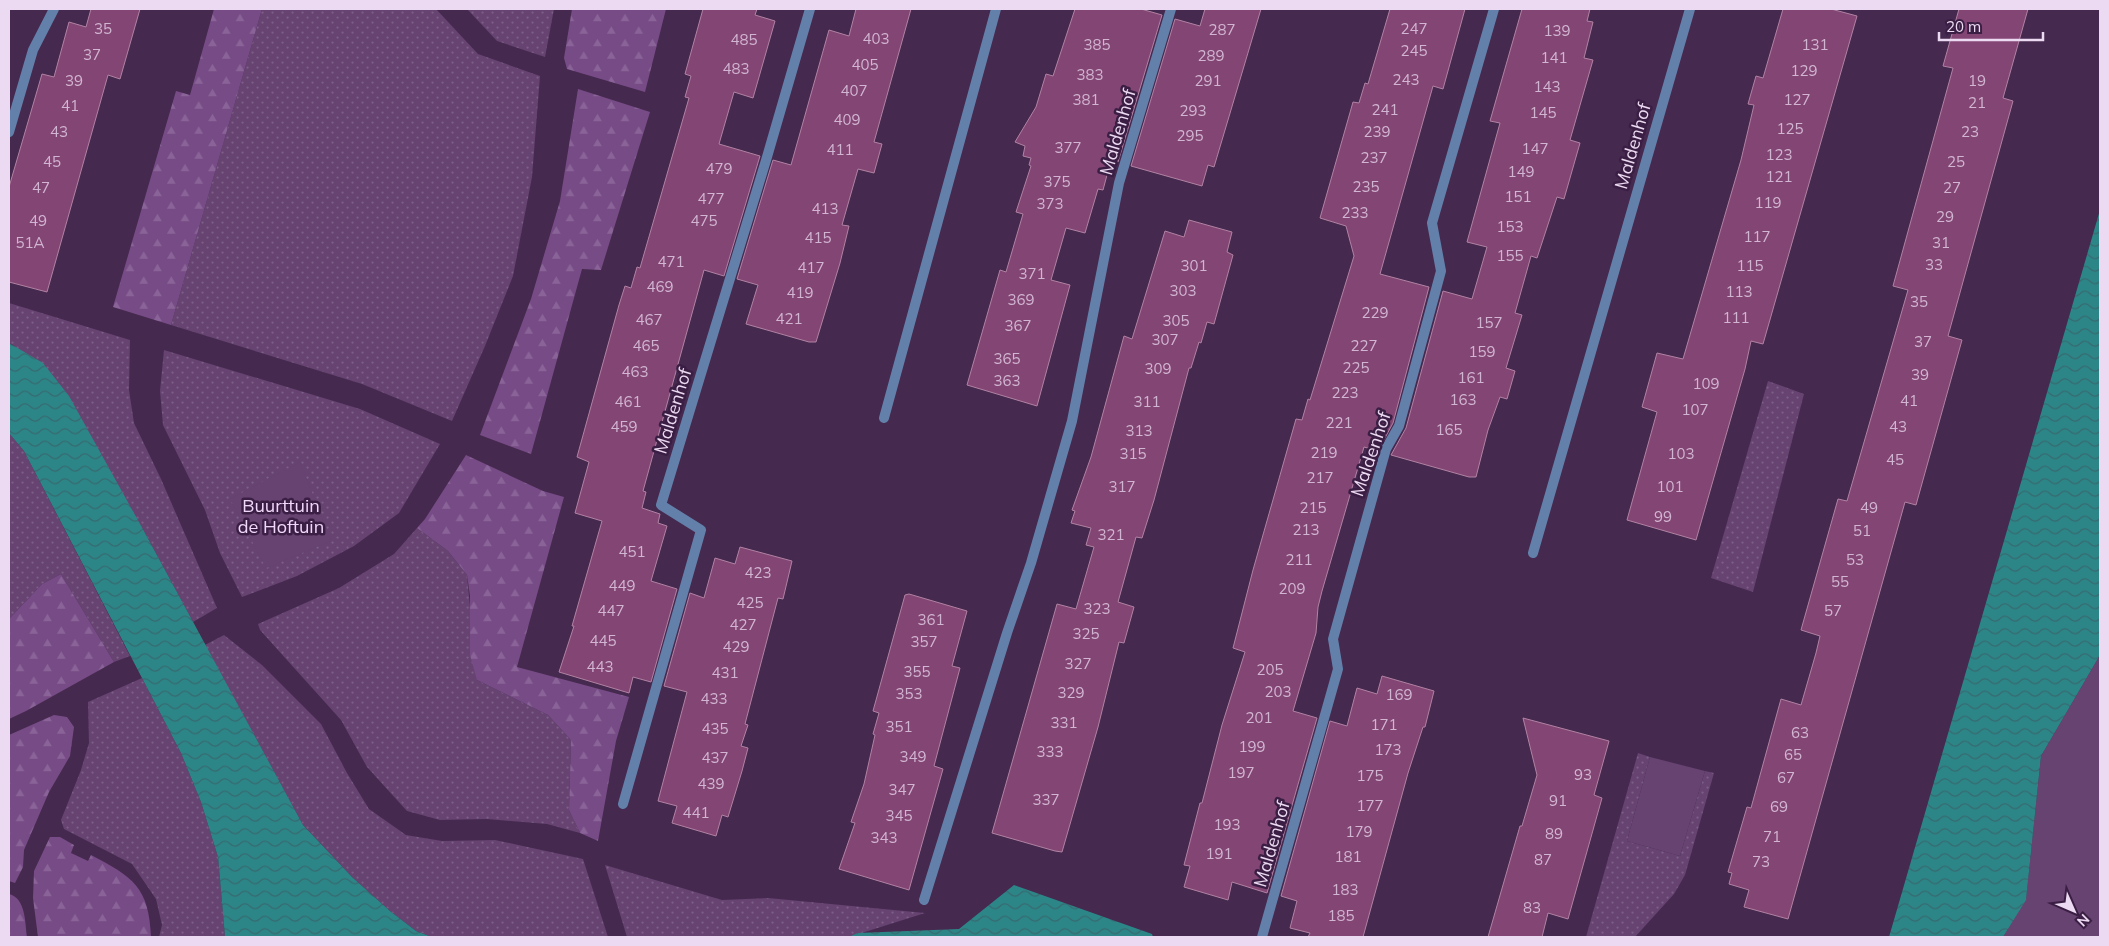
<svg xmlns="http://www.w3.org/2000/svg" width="2109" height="946" viewBox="0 0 2109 946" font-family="Mulish,sans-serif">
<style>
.grass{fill:url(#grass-dots)}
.forest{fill:url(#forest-firs)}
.green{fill:#664371}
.water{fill:url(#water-waves)}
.building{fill:#834674;stroke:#b282a4}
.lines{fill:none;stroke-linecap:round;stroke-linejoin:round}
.street{stroke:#6380ab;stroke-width:10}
.labels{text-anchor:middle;stroke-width:5;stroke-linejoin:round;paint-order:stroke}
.number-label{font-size:15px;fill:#d2b5d2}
.street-label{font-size:18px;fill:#ecdaf2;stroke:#3b1e44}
.park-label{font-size:18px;fill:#f1d8fa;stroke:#3b1e44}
</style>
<defs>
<pattern id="grass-dots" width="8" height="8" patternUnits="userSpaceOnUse" patternTransform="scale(1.25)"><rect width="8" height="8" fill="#664371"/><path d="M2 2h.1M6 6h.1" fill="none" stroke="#7c5e86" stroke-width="1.8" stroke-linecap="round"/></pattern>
<pattern id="forest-firs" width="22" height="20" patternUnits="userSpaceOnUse" patternTransform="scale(1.25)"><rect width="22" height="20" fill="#774b86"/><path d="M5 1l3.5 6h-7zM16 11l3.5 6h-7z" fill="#8a6498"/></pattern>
<pattern id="water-waves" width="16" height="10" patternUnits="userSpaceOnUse" patternTransform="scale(1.25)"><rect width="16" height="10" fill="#2c8688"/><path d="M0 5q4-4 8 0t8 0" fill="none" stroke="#376a6f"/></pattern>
</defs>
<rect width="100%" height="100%" fill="#45294f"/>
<g class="grass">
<path d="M262 9H436L478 54 540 76 532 177 513 276 485 346 452 421 362 384 171 325Z"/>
<path d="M467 9H554L545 57 497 41Z"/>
<path d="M9 303 130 340 129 390 134 423 161 479 217 608 193 622 145 533 13 345 9 343Z"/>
<path d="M164 350 360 409 440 444 399 513 354 546 297 576 242 597 220 553 205 510 163 425 160 391Z"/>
<path d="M1768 381 1804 394 1753 592 1711 578Z"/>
<path d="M9 433 24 451 130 656 114 662 61 574 42 584 9 619Z"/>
<path d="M417 528 448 551 467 575 477 680 548 715 571 740 569 810 580 833 547 824 487 819 440 820 407 811 367 767 341 720 260 630 258 624 339 588 394 554Z"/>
<path d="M224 635 262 665 321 724 347 773 369 809 406 835 442 841 495 840 583 859 608 937H432L416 931 390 911 352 877 303 825 205 645Z"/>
<path d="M142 678 181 753 201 802 218 857 225 937H159L162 925 156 899 132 864 64 829 61 820 81 770 89 743 88 702Z"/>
<path d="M1638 753 1650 757 1627 841 1680 856 1705 771 1714 773 1685 875 1674 894 1635 937H1586Z"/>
<path d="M605 865 722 900 768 898 925 913 849 937H627Z"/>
</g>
<g class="forest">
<path d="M214 9H262L171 325 113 307 176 91 190 95Z"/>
<path d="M572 9H666L645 92 567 69 564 58Z"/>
<path d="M578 89 650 112 601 270 582 269 531 454 480 435 531 299 560 201Z"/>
<path d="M466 455 543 491 564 497 517 667 629 697 616 741 598 841 580 833 569 810 571 740 548 715 477 680 470 655V596L467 575 448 551 417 528 425 519Z"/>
<path d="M61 574 114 662 26 711 9 719V619L42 584Z"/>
<path d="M54 715 67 717 74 727 70 756 49 792 24 850 23 867 15 883 9 881V735Z"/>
<path d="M50 837H60L74 845 71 853 88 861 91 855C133 877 149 887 151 937H38L33 898 34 871Z"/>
<path d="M9 894C26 898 25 923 27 937H9Z"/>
</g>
<g class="green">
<path d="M300 462 331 541 266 568 230 499Z"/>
<path d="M2100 655V937H2003L2026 899 2041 756Z"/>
<path d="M1650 757 1705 771 1680 856 1627 841Z"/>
</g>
<g class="water">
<path d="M2100 210V655L2041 756 2026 900 2003 937H1889Z"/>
<path d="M9 343 43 363 69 396 145 533 303 825 352 877 390 911 416 931 432 937H225L218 857 201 802 181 753 24 451 9 433Z"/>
<path d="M1014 885 1152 934 1153 937H849L857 933 959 929Z"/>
</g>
<g class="building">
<path d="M91 9H140L120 79 108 75 47 292 9 282V187L42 74 54 77 69 22 86 27Z"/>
<path d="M703 9H757L755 15 775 21 753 98 734 92 719 144 760 156 724 276 704 270 643 491 646 492 642 508 660 514 658 523 667 526 651 581 677 589 651 682 633 677 629 693 559 672 574 626H572L602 521 575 513 589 462 577 457 619 305 625 286 631 288 637 267 640 268 689 98 685 97 691 76 685 74Z"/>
<path d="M856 9H911L874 142 882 144 874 173 858 169 842 225 849 226 840 263 816 342H809L746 324 758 285 737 279 773 160 791 165 829 30 849 36Z"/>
<path d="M1075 9H1141L1162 15 1118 162 1111 160 1103 190 1098 189 1085 233 1066 228 1051 280 1070 285 1037 406 967 385 1000 270 1006 272 1023 214 1016 212 1031 166 1029 165 1031 158 1023 156 1025 146 1015 142 1036 107 1046 74 1053 76Z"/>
<path d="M1205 9H1261L1214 167 1208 165 1202 186 1131 166 1175 19 1200 26Z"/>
<path d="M1390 9H1465L1443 89 1433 86 1380 274 1429 287 1393 423 1378 451 1364 447 1322 591 1318 607 1316 633 1293 711 1317 718 1267 893 1232 882 1228 900 1184 887 1190 866 1184 865 1200 803H1202L1222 725 1245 652 1233 648 1253 570 1296 419 1302 420 1308 399 1310 400 1354 256 1346 226 1320 218 1353 102 1359 103 1365 83 1368 84Z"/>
<path d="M1522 9H1590L1587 21 1593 22 1584 58 1593 60 1570 140 1580 143 1564 199 1557 197 1537 258 1531 256 1515 313 1522 315 1506 368 1515 371 1507 399 1500 397 1488 430 1476 477H1469L1391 455 1406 428 1443 291 1472 299 1487 247 1467 242 1500 123 1490 121Z"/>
<path d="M1783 9H1831L1857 16 1763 344 1751 341 1745 369 1696 540 1627 520 1657 412 1642 407 1657 353 1683 359 1741 160 1754 105 1748 104 1756 76 1763 78Z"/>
<path d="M1959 9H2028L2003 98 2013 101 1948 336 1962 340 1916 505 1905 502 1788 919 1744 907 1749 890 1729 884 1732 873 1728 872 1747 807 1751 808 1781 699 1801 705 1816 653 1820 636 1801 630 1838 499 1847 501 1908 290 1893 286 1953 68 1943 66Z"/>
<path d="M1189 220 1232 232 1227 252 1233 255 1214 324 1207 322 1201 343 1199 342 1191 368H1189L1154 500 1142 538 1136 537 1118 602 1134 607 1124 643 1119 642 1098 727 1062 852 1055 851 992 833 1057 604 1076 609 1094 547 1086 545 1091 528 1071 523 1075 511 1072 510 1091 457 1124 336 1132 339 1165 231 1184 237Z"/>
<path d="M740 547 792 561 783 599 778 598 745 724 748 725 741 746 748 748 742 771 728 817 722 815 716 836 672 823 677 806 658 801 687 692 664 686 690 593 704 598 715 558 735 564Z"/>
<path d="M909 594 967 611 952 666 960 668 934 766 943 769 909 890 839 869 855 823 851 822 864 784 875 735 873 734 879 713 873 711 905 595Z"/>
<path d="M1382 676 1434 691 1425 727H1423L1408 773 1363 937H1308L1310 933 1290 928 1297 901 1281 896 1330 721 1347 726 1357 688 1377 694Z"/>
<path d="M1523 718 1609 741 1594 795 1602 798 1568 919 1548 913 1542 937H1488L1520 826H1522L1537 775Z"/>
</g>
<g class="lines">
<g class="street">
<path d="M9 132 33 50 54 9"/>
<path d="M884 418 996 9"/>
<path d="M1533 553 1690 9"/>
<path d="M623 804 701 530 661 505 767 157 810 9"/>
<path d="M924 900 1007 633 1031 563 1072 421 1119 183 1171 9"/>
<path d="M1262 937 1338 669 1333 639 1386 449 1399 426 1441 271 1432 223 1494 9"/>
</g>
</g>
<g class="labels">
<g class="number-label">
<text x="103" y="34">35</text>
<text x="1414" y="34">247</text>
<text x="1222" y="35">287</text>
<text x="1557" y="36">139</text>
<text x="876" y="44">403</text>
<text x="744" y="45">485</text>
<text x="1097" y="50">385</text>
<text x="1815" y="50">131</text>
<text x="1414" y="56">245</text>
<text x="92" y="60">37</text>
<text x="1211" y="61">289</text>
<text x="1554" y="63">141</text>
<text x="865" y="70">405</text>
<text x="736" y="74">483</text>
<text x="1804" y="76">129</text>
<text x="1090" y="80">383</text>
<text x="1406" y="85">243</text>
<text x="74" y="86">39</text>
<text x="1208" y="86">291</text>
<text x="1977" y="86">19</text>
<text x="1547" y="92">143</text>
<text x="854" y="96">407</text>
<text x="1086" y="105">381</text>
<text x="1797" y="105">127</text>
<text x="1977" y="108">21</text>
<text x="70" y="111">41</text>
<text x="1385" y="115">241</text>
<text x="1193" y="116">293</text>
<text x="1543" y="118">145</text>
<text x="847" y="125">409</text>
<text x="1790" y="134">125</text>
<text x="59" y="137">43</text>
<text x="1377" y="137">239</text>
<text x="1970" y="137">23</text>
<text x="1190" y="141">295</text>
<text x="1068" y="153">377</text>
<text x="1535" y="154">147</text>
<text x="840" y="155">411</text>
<text x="1779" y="160">123</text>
<text x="1374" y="163">237</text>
<text x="52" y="167">45</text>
<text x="1956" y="167">25</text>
<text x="719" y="174">479</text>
<text x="1521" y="177">149</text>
<text x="1779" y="182">121</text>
<text x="1057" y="187">375</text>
<text x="1366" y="192">235</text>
<text x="41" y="193">47</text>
<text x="1952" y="193">27</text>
<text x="1518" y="202">151</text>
<text x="711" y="204">477</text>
<text x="1768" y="208">119</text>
<text x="1050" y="209">373</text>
<text x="825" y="214">413</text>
<text x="1355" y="218">233</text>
<text x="1945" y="222">29</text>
<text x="38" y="226">49</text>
<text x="704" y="226">475</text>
<text x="1510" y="232">153</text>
<text x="1757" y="242">117</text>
<text x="818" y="243">415</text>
<text x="30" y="248">51A</text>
<text x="1941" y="248">31</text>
<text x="1510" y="261">155</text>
<text x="671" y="267">471</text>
<text x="1934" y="270">33</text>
<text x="1194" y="271">301</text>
<text x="1750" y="271">115</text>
<text x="811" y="273">417</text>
<text x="1032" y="279">371</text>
<text x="660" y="292">469</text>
<text x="1183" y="296">303</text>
<text x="1739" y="297">113</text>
<text x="800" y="298">419</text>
<text x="1021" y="305">369</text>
<text x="1919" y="307">35</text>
<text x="1375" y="318">229</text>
<text x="1736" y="323">111</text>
<text x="789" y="324">421</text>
<text x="649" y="325">467</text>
<text x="1176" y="326">305</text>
<text x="1489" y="328">157</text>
<text x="1018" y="331">367</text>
<text x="1165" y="345">307</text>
<text x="1923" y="347">37</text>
<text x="646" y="351">465</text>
<text x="1364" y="351">227</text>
<text x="1482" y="357">159</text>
<text x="1007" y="364">365</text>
<text x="1356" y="373">225</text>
<text x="1158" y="374">309</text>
<text x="635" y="377">463</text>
<text x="1920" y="380">39</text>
<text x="1471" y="383">161</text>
<text x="1007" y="386">363</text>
<text x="1706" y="389">109</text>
<text x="1345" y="398">223</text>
<text x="1463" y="405">163</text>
<text x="1909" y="406">41</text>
<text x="628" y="407">461</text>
<text x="1147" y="407">311</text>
<text x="1695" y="415">107</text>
<text x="1339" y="428">221</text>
<text x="624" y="432">459</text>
<text x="1898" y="432">43</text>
<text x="1449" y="435">165</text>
<text x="1139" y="436">313</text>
<text x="1324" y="458">219</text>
<text x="1133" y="459">315</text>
<text x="1681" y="459">103</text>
<text x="1895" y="465">45</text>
<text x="1320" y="483">217</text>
<text x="1122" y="492">317</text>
<text x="1670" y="492">101</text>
<text x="1313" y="513">215</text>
<text x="1869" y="513">49</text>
<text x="1663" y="522">99</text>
<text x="1306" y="535">213</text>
<text x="1862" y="536">51</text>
<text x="1111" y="540">321</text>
<text x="632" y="557">451</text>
<text x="1299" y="565">211</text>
<text x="1855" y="565">53</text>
<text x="758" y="578">423</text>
<text x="1840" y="587">55</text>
<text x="622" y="591">449</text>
<text x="1292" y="594">209</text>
<text x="750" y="608">425</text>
<text x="1097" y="614">323</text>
<text x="611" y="616">447</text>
<text x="1833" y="616">57</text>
<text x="931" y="625">361</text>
<text x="743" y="630">427</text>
<text x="1086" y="639">325</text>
<text x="603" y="646">445</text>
<text x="924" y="647">357</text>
<text x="736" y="652">429</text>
<text x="1078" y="669">327</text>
<text x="600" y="672">443</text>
<text x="1270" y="675">205</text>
<text x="917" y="677">355</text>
<text x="725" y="678">431</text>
<text x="1278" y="697">203</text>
<text x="1071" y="698">329</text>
<text x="909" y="699">353</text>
<text x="1399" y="700">169</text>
<text x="714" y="704">433</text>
<text x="1259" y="723">201</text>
<text x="1064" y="728">331</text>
<text x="1384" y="730">171</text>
<text x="899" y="732">351</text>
<text x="715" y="734">435</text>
<text x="1800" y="738">63</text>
<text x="1252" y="752">199</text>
<text x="1388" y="755">173</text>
<text x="1050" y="757">333</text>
<text x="1793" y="760">65</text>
<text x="913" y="762">349</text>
<text x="715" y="763">437</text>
<text x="1241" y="778">197</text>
<text x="1583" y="780">93</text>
<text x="1370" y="781">175</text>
<text x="1786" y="783">67</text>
<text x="711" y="789">439</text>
<text x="902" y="795">347</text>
<text x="1046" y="805">337</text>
<text x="1558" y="806">91</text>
<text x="1370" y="811">177</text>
<text x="1779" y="812">69</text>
<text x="696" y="818">441</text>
<text x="899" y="821">345</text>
<text x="1227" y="830">193</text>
<text x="1359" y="837">179</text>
<text x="1554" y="839">89</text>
<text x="1772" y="842">71</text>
<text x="884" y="843">343</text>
<text x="1219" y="859">191</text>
<text x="1348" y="862">181</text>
<text x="1543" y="865">87</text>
<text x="1761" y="867">73</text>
<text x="1345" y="895">183</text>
<text x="1532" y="913">83</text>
<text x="1341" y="921">185</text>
</g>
<g class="street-label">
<text transform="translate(1118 132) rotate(-74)" y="6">Maldenhof</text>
<text transform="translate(1633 146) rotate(-74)" y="6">Maldenhof</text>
<text transform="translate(673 411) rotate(-73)" y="6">Maldenhof</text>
<text transform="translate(1371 454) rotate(-71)" y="6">Maldenhof</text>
<text transform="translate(1272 844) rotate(-74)" y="6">Maldenhof</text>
</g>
<g class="park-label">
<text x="281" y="512">Buurttuin<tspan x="281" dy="21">de Hoftuin</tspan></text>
</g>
</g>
<rect width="2109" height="946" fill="none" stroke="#ecdaf2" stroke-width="20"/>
<g transform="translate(2074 911) rotate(135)" stroke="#3b1e44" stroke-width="4" paint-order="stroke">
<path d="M0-4L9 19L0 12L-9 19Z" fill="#ecdaf2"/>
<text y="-8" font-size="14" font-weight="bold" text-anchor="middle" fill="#ecdaf2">N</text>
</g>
<path d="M1939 32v8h104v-8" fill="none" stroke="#ecdaf2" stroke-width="2.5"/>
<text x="1946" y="32" font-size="15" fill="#ecdaf2" stroke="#3b1e44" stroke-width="4" paint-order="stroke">20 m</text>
</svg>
